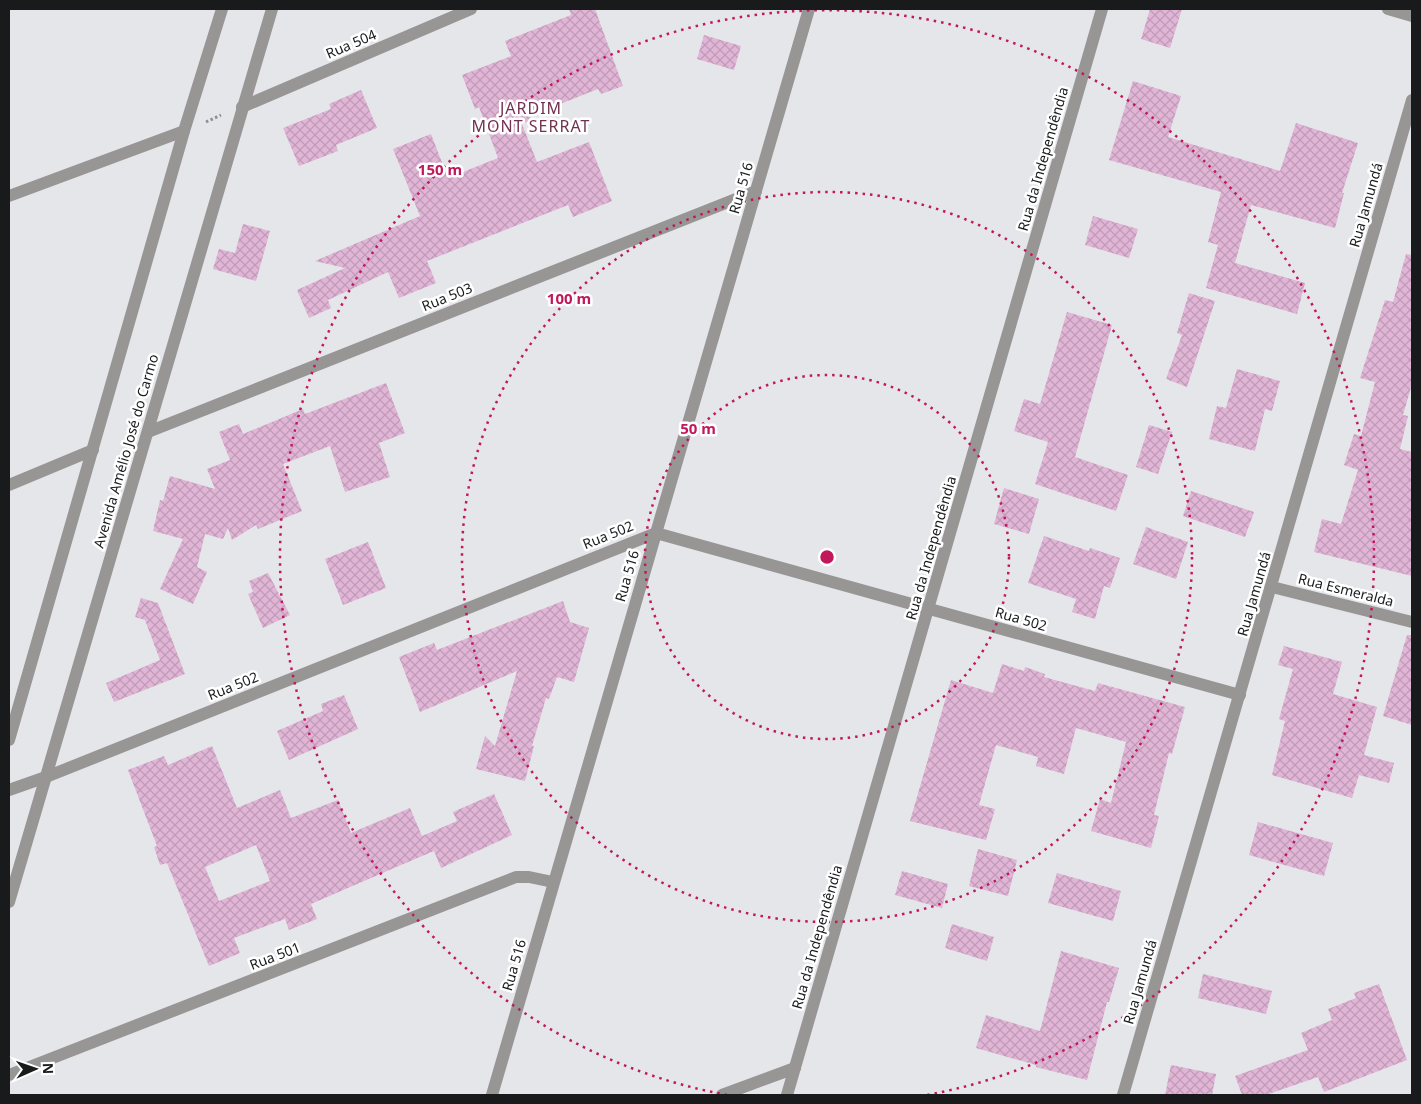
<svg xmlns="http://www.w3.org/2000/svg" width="1421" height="1104" viewBox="0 0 1421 1104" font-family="'Noto Sans',sans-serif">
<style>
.building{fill:url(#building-cross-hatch);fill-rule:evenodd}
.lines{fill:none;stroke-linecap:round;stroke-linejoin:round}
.path{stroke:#8f9093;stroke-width:3;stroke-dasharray:2.5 2.5;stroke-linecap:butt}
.minor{stroke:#979695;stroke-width:12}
.tertiary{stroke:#979695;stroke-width:12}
.ring{fill:none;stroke:#c2185b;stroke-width:2.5;stroke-dasharray:2.5 5}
.labels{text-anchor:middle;stroke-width:5;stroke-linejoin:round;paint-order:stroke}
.street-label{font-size:14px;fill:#191a1b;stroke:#fff}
.quarter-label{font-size:16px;letter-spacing:1px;fill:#733151;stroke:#fff}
.centre{fill:#c2185b;stroke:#fff;stroke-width:2.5}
.ring-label{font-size:15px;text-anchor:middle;font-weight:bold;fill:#c2185b;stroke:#fff;stroke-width:5;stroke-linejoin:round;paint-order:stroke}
</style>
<defs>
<pattern id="building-cross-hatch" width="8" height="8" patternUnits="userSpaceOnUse" patternTransform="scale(1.25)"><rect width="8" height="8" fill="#e1b5d6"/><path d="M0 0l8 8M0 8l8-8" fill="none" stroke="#c09bb7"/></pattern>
</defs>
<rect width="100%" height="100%" fill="#e5e6ea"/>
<g class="building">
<path d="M569 9H595L623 86 601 94 598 89 530 116 532 120 522 124 537 162 589 142 612 201 573 217 568 205 427 261 436 283 399 298 388 272 328 300 331 308 309 318 297 290 345 268 315 261 420 216 393 149 431 134 448 178 498 158 479 107 475 109 462 75 511 56 505 41 571 15Z"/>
<path d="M1150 9H1182L1170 48 1141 39Z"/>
<path d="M704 35 741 46 734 70 697 59Z"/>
<path d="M1133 81 1181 96 1168 137 1280 171 1296 123 1358 143 1342 193H1344L1335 228 1251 205 1235 263 1305 283 1297 314 1206 288 1218 245 1208 242 1221 192 1109 160Z"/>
<path d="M361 90 377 128 336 145 338 151 299 166 283 128 331 109 329 104Z"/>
<path d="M1093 216 1138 229 1129 258 1085 245Z"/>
<path d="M243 224 270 231 256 281 213 269 219 249 235 253Z"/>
<path d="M1406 254 1412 255V384L1403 415 1408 416 1400 449 1412 452V576L1314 552 1322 519 1341 524 1358 470 1344 465 1354 434 1361 436 1375 382 1360 378 1385 300 1393 302Z"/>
<path d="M1189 293 1215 301 1187 387 1166 379 1182 335 1177 333Z"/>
<path d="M1067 312 1112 325 1075 457 1128 475 1116 511 1035 484 1048 442 1014 431 1024 399 1040 404Z"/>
<path d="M1237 369 1280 381 1272 411 1265 409 1255 451 1209 439 1217 406 1226 408Z"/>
<path d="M386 383 405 433 379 443 390 477 345 492 330 446 283 464 302 511 258 529 256 525 232 540 228 528 223 539 205 534 197 567 207 572 193 604 160 589 183 539 153 531 160 500 163 501 170 476 215 489 207 469 230 460 219 432 239 424 243 434 303 409 305 414Z"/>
<path d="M1149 425 1172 432 1158 474 1136 467Z"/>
<path d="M1004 488 1039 499 1029 534 994 524Z"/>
<path d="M1191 491 1254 512 1245 537 1183 516Z"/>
<path d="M1146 527 1188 542 1176 579 1133 564Z"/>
<path d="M1044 536 1089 551 1090 548 1120 558 1110 588 1104 586 1095 619 1072 612 1076 599 1028 583Z"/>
<path d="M368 542 386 588 343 605 325 559Z"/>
<path d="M268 573 290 615 263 628 248 594 253 592 249 581Z"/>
<path d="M141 598 158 603 185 674 114 702 106 683 160 660 145 620 135 617Z"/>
<path d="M563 601 570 622 589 628 574 682 557 677 549 699 546 698 532 746H534L525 781 476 769 485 736 495 746 517 671 420 712 399 657 434 643 437 650Z"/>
<path d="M1407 635H1412V725L1383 716Z"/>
<path d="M1284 646 1342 662 1333 694 1377 707 1364 755 1394 763 1389 783 1359 775 1352 798 1272 775 1285 721 1279 719 1293 669 1278 665Z"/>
<path d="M1002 664 1024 671 1025 667 1045 674 1044 677 1095 691 1098 683 1185 707 1172 754 1169 753 1154 815 1159 816 1151 848 1091 831 1100 799 1111 803 1126 742 1076 728 1064 774 1036 766 1038 757 996 745 979 805 995 809 986 840 910 821 951 680 993 693Z"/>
<path d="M344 695 358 729 289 760 277 731 323 711 321 704Z"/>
<path d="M212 746 237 808 280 790 291 818 338 800 351 833 410 808 422 836 457 821 453 812 494 794 512 835 441 868 434 851 394 868 311 904 317 919 289 930 285 919 234 938 240 953 209 966 167 863 160 865 154 847 157 846 128 770 164 756 168 765ZM256 845 270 881 219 901 205 867Z"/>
<path d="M1258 822 1333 843 1324 876 1249 855Z"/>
<path d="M978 849 1017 860 1008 896 969 886Z"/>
<path d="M902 871 948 884 942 908 895 895Z"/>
<path d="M1057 873 1121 891 1113 921 1048 903Z"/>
<path d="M952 924 994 937 987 961 945 948Z"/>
<path d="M1061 951 1119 968 1109 1002H1107L1087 1080 1036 1067V1065L976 1048 986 1015 1040 1031Z"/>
<path d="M1203 974 1272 991 1266 1014 1198 998Z"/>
<path d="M1379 984 1407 1060 1324 1092 1318 1077 1266 1095H1242L1235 1076 1308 1050 1301 1033 1332 1020 1328 1009 1356 998 1354 993Z"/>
<path d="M1171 1065 1216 1074 1212 1095H1165Z"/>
</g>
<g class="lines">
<path class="path" d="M206 122 221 115"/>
<g class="minor">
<path d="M1388 9 1412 16"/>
<path d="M242 107 471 9"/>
<path d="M9 196 184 131"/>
<path d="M148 432 756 191"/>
<path d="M9 485 93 450"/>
<path d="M1272 587 1412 622"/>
<path d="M46 777 656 533 1240 695"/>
<path d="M9 1075 516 877H529L553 882"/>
<path d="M492 1095 809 9"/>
<path d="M722 1095 795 1068"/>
<path d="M787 1095 1102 9"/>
<path d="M1123 1095 1412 100"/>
</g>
<g class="tertiary">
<path d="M9 740 184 131 222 9"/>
<path d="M9 790 46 777"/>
<path d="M9 902 272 9"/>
</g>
</g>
<g class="ring">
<circle cx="827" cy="557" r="182"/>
<circle cx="827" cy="557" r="365"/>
<path d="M727 1095A547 547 0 1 1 927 1095"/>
</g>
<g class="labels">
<g class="street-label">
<text transform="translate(351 44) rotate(-23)" y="5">Rua 504</text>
<text transform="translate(1043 159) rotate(-74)" y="5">Rua da Independêndia</text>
<text transform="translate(741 188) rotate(-74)" y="5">Rua 516</text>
<text transform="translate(1366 205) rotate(-74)" y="5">Rua Jamundá</text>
<text transform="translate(447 297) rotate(-22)" y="5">Rua 503</text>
<text transform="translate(126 451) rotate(-74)" y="5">Avenida Amélio José do Carmo</text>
<text transform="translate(608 535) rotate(-22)" y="5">Rua 502</text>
<text transform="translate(931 548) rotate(-74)" y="5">Rua da Independêndia</text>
<text transform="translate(627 576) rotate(-74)" y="5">Rua 516</text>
<text transform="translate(1346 590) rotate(14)" y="5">Rua Esmeralda</text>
<text transform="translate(1254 594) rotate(-74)" y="5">Rua Jamundá</text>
<text transform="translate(1021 619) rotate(16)" y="5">Rua 502</text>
<text transform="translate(233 686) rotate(-22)" y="5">Rua 502</text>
<text transform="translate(817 937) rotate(-74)" y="5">Rua da Independêndia</text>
<text transform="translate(275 956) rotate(-21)" y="5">Rua 501</text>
<text transform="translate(514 965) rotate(-74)" y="5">Rua 516</text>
<text transform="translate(1140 982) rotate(-74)" y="5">Rua Jamundá</text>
</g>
<g class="quarter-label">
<text x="531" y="114">JARDIM<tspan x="531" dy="18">MONT SERRAT</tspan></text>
</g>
</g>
<circle cx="827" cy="557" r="8" class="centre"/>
<g class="ring-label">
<text x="440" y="175">150 m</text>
<text x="569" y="304">100 m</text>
<text x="698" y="434">50 m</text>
</g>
<rect width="1421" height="1104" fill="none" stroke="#191a1b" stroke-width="20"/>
<g transform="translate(35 1069) rotate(88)" stroke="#ffffff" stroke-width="4" paint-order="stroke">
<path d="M0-4L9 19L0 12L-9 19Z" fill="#191a1b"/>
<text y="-8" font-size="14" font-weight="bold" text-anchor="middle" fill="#191a1b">N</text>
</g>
</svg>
